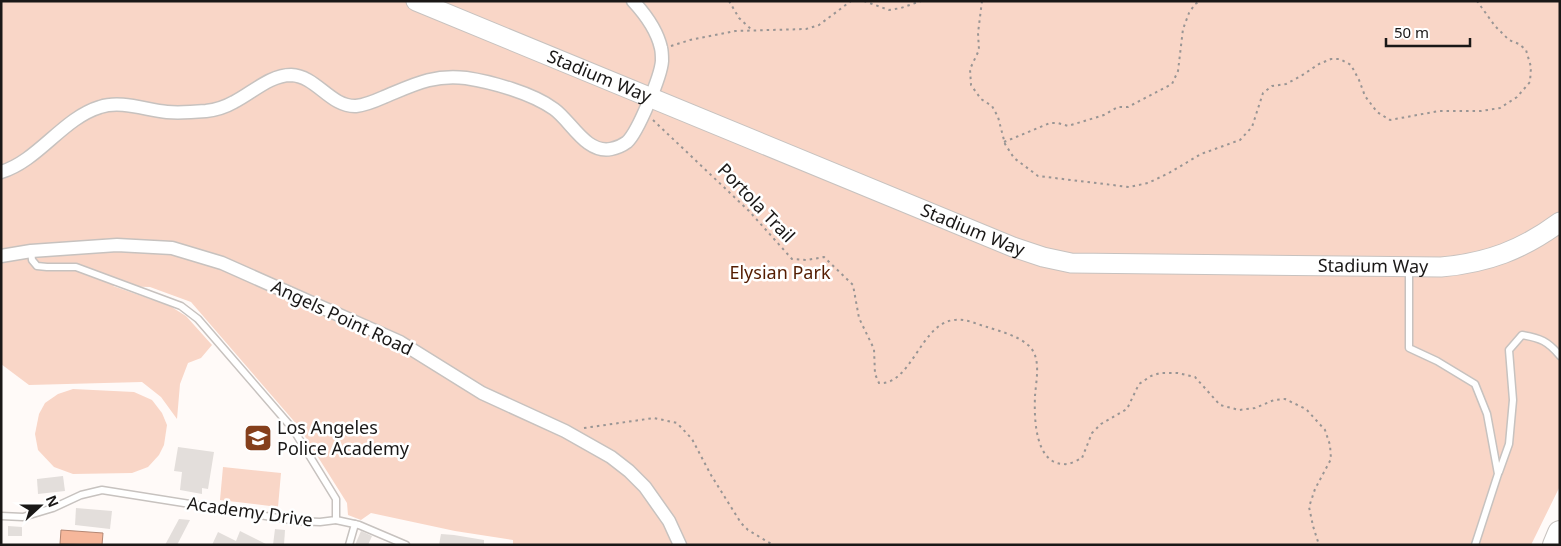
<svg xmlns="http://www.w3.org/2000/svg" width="1561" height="546" viewBox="0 0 1561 546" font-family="'Noto Sans',sans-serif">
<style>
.green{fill:#f9d6c7}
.water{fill:#f6b79b;stroke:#b48773}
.building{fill:#e3dedb}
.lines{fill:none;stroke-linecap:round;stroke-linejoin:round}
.service-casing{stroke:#c7c2bf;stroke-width:9}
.minor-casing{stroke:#c7c2bf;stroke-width:15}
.secondary-casing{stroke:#c7c2bf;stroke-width:21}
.motorway-casing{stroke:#c7c2bf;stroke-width:26}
.path{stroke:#999594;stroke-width:2;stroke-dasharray:2.5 4;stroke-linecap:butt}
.service{stroke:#fff;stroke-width:6}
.minor{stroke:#fff;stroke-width:12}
.secondary{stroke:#fff;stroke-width:19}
.motorway{stroke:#fff;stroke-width:24}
.labels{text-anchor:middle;stroke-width:5;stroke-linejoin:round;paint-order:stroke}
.street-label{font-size:18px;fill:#1a1817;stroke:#fff}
.park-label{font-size:18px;fill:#541c00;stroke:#fff}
.poi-label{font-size:18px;fill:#1a1817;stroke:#fff;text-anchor:start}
</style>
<rect width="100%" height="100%" fill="#fffaf8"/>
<g class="green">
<path d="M1 1H1560V486L1531 545H513V540L455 531 371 513 361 520 348 515 347 503 299 427 191 302 150 287 113 286 170 306 186 316 212 345 201 358 188 363 180 384 177 419 161 397 142 382 29 385 1 364Z"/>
<path d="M73 389 134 392 152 400 162 413 167 425 164 445 159 455 148 467 132 473 73 474 54 467 38 450 35 434 39 414 45 403 58 394Z"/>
<path d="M223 467 281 473 278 507 220 500Z"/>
</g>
<path class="water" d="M61 530 103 533 102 545 60 544Z"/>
<g class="building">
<path d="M178 447 214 452 208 489 202 488V494L180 490 182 472 174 471Z"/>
<path d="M63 476 65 491 38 494 37 479Z"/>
<path d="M76 508 112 511 110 529 75 525Z"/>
<path d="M179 519 190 520 177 545H165Z"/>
<path d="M8 526 22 527V536H8Z"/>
<path d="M275 529 285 530 284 545H273Z"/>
<path d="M240 531 268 545H212L218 532 236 541Z"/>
<path d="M361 531 372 536 368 545H355Z"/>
<path d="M441 534 454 535 484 540V545H439Z"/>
</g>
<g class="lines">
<defs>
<g id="service">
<path d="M1409 268V348L1437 361 1475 384 1487 414 1498 474 1475 545"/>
<path d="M1499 472 1509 444 1513 400 1509 350 1522 335C1540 338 1548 341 1560 356"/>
<path d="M1 516 23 517 53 508 81 495 102 490 297 521 320 522 336 520V499L293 429 198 319 181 306 76 267H47L37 266 32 260 31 251"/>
<path d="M336 520 359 525 406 545"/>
<path d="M349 545 355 524"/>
</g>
<g id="minor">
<path d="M1 172C38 161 63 118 100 107 121 100 146 110 167 112 179 113 194 112 206 111 215 110 227 106 234 102 252 93 270 75 291 75 317 76 330 107 356 106 366 105 375 101 384 97 413 85 433 74 466 78 492 82 532 93 554 109 571 121 586 154 611 149 616 148 623 145 627 142 638 132 661 76 662 61 662 57 662 52 661 48 657 30 645 14 633 1"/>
<path d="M1 256 31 251 117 245 172 248 222 263 400 342 482 393 565 431 611 457 629 471 645 487 669 521 680 545"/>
</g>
<g id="secondary">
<path id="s1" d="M416 1 1013 247 1043 257 1071 263 1441 267C1487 263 1522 250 1560 222"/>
</g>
<path id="motorway" d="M1555 545 1560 533"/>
</defs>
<use href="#service" class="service-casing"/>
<use href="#minor" class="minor-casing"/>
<use href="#secondary" class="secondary-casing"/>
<use href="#motorway" class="motorway-casing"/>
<g class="path">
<path d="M729 1 739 18 752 30"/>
<path d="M864 1 889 10 901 8 921 1"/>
<path d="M982 1 978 33 979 50 970 69 971 85 981 99 992 106 998 117 1005 144 1014 158 1038 176 1129 187 1148 183 1169 173 1201 154 1240 140 1252 127 1263 93 1272 86 1286 84 1301 76 1319 64 1331 59H1340L1351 65 1359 80 1365 96 1377 112 1390 120 1439 111H1481L1500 108 1517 97 1530 82 1531 67 1526 50 1519 44 1509 40 1495 26 1477 1"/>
<path d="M671 46 690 40 735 31 806 29 819 25 851 1"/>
<path d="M653 120 749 211 792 259 807 260 824 257 853 285 859 318 874 349 875 374 879 383C911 386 921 323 954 320 965 318 976 324 987 327 1000 331 1018 336 1028 345 1042 357 1036 380 1035 396 1034 418 1035 464 1064 464 1070 465 1077 460 1082 458L1092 433 1101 424 1127 409 1139 384 1151 376 1160 373H1178L1195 377 1220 405 1239 410 1255 408 1274 400 1285 399 1306 409 1325 430 1330 445 1331 459 1315 489 1309 507 1313 526 1319 545"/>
<path d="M1004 142 1050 123H1058L1068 126 1104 115 1118 107H1128L1172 84 1178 71 1183 29 1189 13 1195 4 1200 1"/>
<path d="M584 428 654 418 677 423 692 439 711 475 741 523 748 530 773 545"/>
</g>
<use href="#service" class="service"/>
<use href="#minor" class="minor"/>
<use href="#secondary" class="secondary"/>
<use href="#motorway" class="motorway"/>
</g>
<defs>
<symbol id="school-square" viewBox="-11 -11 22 22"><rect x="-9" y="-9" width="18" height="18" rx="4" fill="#853f1c" stroke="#fff"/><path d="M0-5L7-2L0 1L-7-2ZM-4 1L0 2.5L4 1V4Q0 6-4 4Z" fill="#fff"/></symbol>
</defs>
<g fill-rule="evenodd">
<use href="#school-square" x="242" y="422" width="32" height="32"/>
</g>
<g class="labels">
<g class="street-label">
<text dy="6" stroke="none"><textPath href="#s1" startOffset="198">Stadium Way</textPath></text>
<text transform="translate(756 203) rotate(46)" y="6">Portola Trail</text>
<text dy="6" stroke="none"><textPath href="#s1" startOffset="602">Stadium Way</textPath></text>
<text dy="6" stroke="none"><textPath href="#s1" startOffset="1008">Stadium Way</textPath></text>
<text transform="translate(342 318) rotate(25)" y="6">Angels Point Road</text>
<text transform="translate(250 512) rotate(8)" y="6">Academy Drive</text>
</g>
<g class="park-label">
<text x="780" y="279">Elysian Park</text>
</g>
<g class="poi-label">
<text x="277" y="434">Los Angeles<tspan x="277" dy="21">Police Academy</tspan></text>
</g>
</g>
<rect width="1561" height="546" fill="none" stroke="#1a1817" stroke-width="5"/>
<g transform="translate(40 506) rotate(69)" stroke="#ffffff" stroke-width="4" paint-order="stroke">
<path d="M0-4L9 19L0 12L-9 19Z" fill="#1a1817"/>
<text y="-8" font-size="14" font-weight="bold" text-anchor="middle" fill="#1a1817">N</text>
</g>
<path d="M1386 38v8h84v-8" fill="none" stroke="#1a1817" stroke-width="2.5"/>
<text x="1394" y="38" font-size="15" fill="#1a1817" stroke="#ffffff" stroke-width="4" paint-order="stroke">50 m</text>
</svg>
